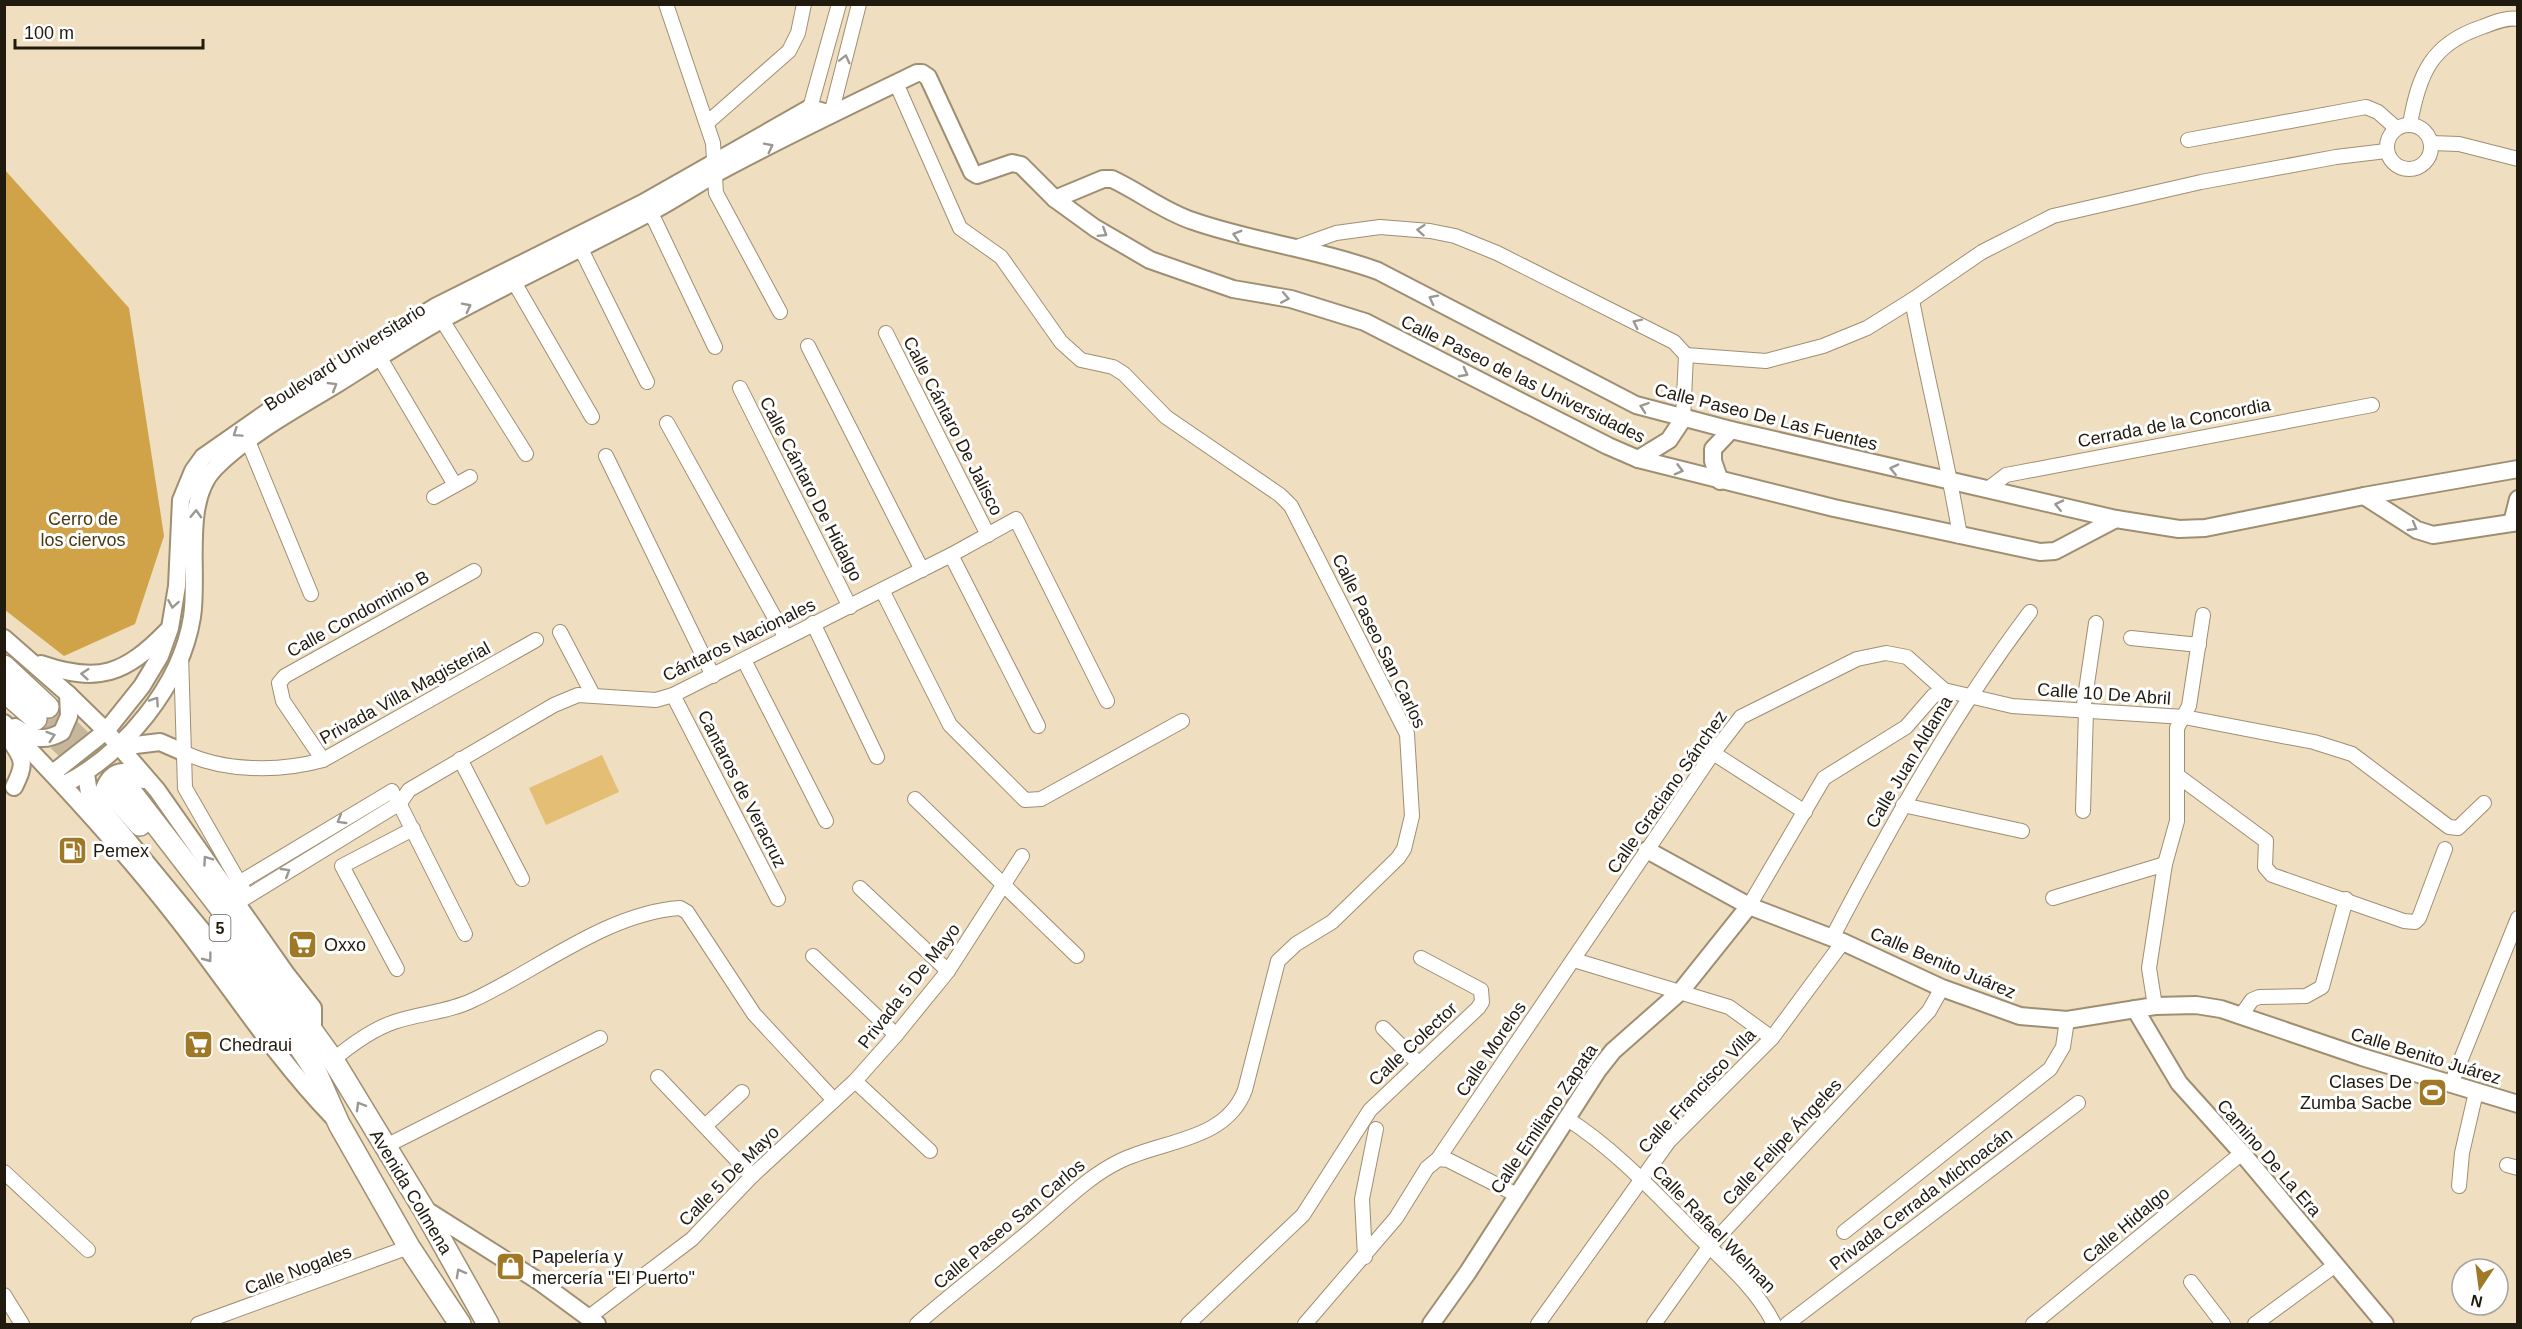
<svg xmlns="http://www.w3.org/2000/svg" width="2522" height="1329" viewBox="0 0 2522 1329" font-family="Arial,sans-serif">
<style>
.green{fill:#e4be75}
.forest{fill:#d0a348}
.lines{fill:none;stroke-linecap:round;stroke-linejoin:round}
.primary-tunnel{stroke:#c6b79c;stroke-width:21;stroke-dasharray:21 10;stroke-linecap:butt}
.minor-casing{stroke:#9f8f72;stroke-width:16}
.tertiary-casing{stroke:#9f8f72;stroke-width:20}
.primary-casing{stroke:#9f8f72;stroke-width:24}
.minor{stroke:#fff;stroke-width:14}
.tertiary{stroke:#fff;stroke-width:16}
.primary{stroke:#fff;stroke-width:21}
.oneway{stroke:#9b9893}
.labels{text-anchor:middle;stroke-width:6;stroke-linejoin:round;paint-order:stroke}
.shield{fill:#fff;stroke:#645f57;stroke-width:1.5}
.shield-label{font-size:16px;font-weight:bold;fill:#211a0f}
.street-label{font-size:18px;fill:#211a0f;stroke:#fff}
.park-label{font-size:18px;fill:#4b3811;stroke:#fff}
.poi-label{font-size:18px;fill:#211a0f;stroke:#fff;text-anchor:start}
</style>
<rect width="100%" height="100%" fill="#efdebf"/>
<path class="green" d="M602 755 619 792 546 825 529 788Z"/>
<path class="forest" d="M4 169 129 308 164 536 135 624 64 656 5 610Z"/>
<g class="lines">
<g class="primary-tunnel">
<path d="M48 707 124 783"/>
<path d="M36 719 113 794"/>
</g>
<defs>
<g id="minor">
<path d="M666 4 713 143 716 193 780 312"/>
<path d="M896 83 960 228 1001 257 1061 342 1081 360 1113 367 1124 374 1166 417 1280 495 1291 506 1407 734 1412 816 1404 849 1398 858 1332 922 1296 944 1278 961 1245 1090C1226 1141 1163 1140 1120 1161 1089 1176 1066 1200 1040 1222 1000 1257 957 1289 917 1324"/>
<path d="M810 108 839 4"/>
<path d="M831 114 859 4"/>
<path d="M707 123 789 51 798 33 804 4"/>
<path d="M2410 124C2419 74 2431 44 2482 27 2493 23 2506 17 2518 19"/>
<circle cx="2409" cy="147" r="22"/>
<path d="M2188 140 2366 107 2378 112 2396 128"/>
<path d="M2431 143 2459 144 2518 159"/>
<path d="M644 204 655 221 715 347"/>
<path d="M580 247 647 382"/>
<path d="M1294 248 1336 233 1380 227 1430 231 1455 236 1497 253 1674 342 1686 355 1683 419"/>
<path d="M514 282 592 417"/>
<path d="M1912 300C1927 379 1947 457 1960 536"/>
<path d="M442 320 526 454"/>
<path d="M886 333 988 535"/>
<path d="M808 346 922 570"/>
<path d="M1686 355 1766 361 1823 346 1867 328 1912 300 1982 252 2053 216 2201 182 2336 157 2386 151"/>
<path d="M380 358 455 485"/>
<path d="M740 388 850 607"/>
<path d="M667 423 786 638"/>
<path d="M248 441 311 594"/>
<path d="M606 456 713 676"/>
<path d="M1989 488 2006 475 2372 405"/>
<path d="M434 497 470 477"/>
<path d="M951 555 1038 726"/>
<path d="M882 590 950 725 1025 800 1041 799 1182 721"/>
<path d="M813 623 877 757"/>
<path d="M560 632 593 695"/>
<path d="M2131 638 2199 645"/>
<path d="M181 654 185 788 247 896"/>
<path d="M744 660 826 821"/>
<path d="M673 695 778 899"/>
<path d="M2083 711 2096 623"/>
<path d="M183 752C223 772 280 772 323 760L536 640"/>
<path d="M1713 753 1805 812"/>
<path d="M460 759 522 879"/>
<path d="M323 760 283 701 279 683 285 676 474 571"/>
<path d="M2178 776 2266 841 2265 867 2272 875 2404 921 2415 922 2419 918 2445 849"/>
<path d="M396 797 465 934"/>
<path d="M915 799 1077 956"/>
<path d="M1903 805 2022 831"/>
<path d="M2083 811 2086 711"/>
<path d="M232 887 392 791"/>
<path d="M860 888 948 971"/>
<path d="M2053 898 2165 864"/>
<path d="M237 903 400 803 409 790 554 705 578 695 656 700 673 695 951 555 1016 519 1107 701"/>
<path d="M1749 906 1824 778 1906 727 1933 696 1944 690"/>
<path d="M1832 938C1891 825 1953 714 2030 612"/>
<path d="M813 956 896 1035"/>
<path d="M1574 960 1729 1007 1772 1038"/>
<path d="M397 969 342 866 413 829"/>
<path d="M2155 1006 2149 968 2165 864 2177 821V728L2189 706 2203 615"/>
<path d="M2242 1014 2252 1000 2259 997 2306 996 2322 987 2346 899"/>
<path d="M1383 1028 1419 1064"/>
<path d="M333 1060C352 1044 371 1030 394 1022 420 1013 449 1012 473 1000 538 970 607 913 680 908L687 912 754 1014 834 1100"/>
<path d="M658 1077 752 1176"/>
<path d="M855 1081 930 1151"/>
<path d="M2451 1084 2518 918"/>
<path d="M1566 1118C1615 1149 1655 1193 1696 1234 1724 1261 1757 1289 1774 1324"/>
<path d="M705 1126 742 1092"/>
<path d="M384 1147 600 1038"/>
<path d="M1438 1159 1448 1160 1517 1195"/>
<path d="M2507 1165 2518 1168"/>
<path d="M4 1172 88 1250"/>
<path d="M2459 1186 2462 1153 2476 1092"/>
<path d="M1844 1232 2050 1069 2063 1047 2067 1020"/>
<path d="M1365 1257 1362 1199 1376 1129"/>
<path d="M2191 1282 2223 1324"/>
<path d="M4 1295 22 1324"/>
<path d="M589 1317 692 1239 752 1176 855 1081 896 1035 948 971 1022 856"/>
<path d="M198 1324 409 1247"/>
<path d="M1188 1324 1303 1215 1370 1110 1478 1008 1482 1002 1481 990 1421 958"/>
<path d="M1305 1324 1396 1218 1427 1168 1438 1159 1713 753 1741 717 1857 659 1886 653 1907 657 1944 690 2012 706 2184 717 2314 742 2352 754 2449 827 2458 828 2484 803"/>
<path d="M1538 1324 1669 1141 1772 1038 1843 942"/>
<path d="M1654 1324 1709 1247 1929 1011 1942 988"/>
<path d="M1787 1324 2078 1103"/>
<path d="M2033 1324 2242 1153"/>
<path d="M2255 1324 2334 1266"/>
</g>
<g id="tertiary">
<path d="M1055 199 1103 179H1112C1140 192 1163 211 1193 221 1253 242 1318 249 1378 271L1636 405 1731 430 2116 519 2179 529 2205 528 2364 496 2518 469"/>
<path d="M1638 459 1669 440 1683 419"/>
<path d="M1720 481 1713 461V449L1731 430"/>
<path d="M2364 496 2417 530 2433 535 2518 522"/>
<path d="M2512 523 2518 499"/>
<path d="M4 638 68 694 106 731 157 790 287 975 313 1008V1031"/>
<path d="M41 664C99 684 125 674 167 631"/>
<path d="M4 723C64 785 124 850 177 918 229 984 274 1056 332 1116"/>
<path d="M15 727C33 738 43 743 62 732L69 716 68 694"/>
<path d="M10 740C25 761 25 764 14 787"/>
<path d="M119 747 160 742 183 752"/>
<path d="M53 773 106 731 142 686 160 656 170 628 177 586 181 500 193 471 203 457 276 406 435 307 643 203 810 108 831 114"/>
<path d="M86 774 89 793 228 962 278 1033"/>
<path d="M63 785C124 754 181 686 192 617 199 573 182 501 215 468 249 434 296 409 337 384 372 362 407 339 443 319 511 282 581 249 649 213 672 201 693 187 715 174 781 138 849 106 917 73H922L928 77 972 172 977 175 1012 163 1021 165 1055 199 1095 228 1150 260 1233 289 1291 299 1365 322 1608 446 1638 459 1834 508 2040 552 2055 551 2116 519"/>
<path d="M98 810C103 784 112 759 144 780"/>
<path d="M1647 850 1749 906 1843 942 1942 988 2020 1016 2067 1020 2155 1006 2196 1005 2221 1009 2362 1057 2518 1104"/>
<path d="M2135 1009 2179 1083 2242 1153 2385 1324"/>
<path d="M423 1208 540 1282 597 1324"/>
<path d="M1431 1324 1468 1272 1598 1070 1613 1051 1681 991 1749 906"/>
</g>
<g id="primary">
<path d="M4 666 48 707"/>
<path d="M4 691 36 719"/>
<path d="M124 783 266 967 333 1060 423 1208 488 1324"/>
<path d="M113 794 140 825"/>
<path d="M227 938 315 1070 339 1124 409 1247 460 1324"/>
</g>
</defs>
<use href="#minor" class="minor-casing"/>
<use href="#tertiary" class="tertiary-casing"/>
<use href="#primary" class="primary-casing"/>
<use href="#minor" class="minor"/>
<use href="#tertiary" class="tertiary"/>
<use href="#primary" class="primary"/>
</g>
<defs><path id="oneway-chevron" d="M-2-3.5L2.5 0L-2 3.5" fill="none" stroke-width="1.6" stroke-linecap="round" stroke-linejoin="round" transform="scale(1.5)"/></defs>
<g class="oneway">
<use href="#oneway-chevron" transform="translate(845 59) rotate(-76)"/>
<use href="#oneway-chevron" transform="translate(769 147) rotate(-27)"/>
<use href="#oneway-chevron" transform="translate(1421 230) rotate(-175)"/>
<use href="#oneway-chevron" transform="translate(1103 233) rotate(32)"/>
<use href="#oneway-chevron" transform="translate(1237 235) rotate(-164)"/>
<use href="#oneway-chevron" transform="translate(1285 298) rotate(11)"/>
<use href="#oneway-chevron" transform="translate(1433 299) rotate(-153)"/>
<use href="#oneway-chevron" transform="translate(467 307) rotate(-27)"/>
<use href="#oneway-chevron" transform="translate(1637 323) rotate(-154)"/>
<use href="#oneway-chevron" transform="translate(1464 373) rotate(28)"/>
<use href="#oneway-chevron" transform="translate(333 386) rotate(-31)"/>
<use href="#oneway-chevron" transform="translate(1644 407) rotate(-161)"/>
<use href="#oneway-chevron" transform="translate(237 433) rotate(146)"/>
<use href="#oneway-chevron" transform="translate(1894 469) rotate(-167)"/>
<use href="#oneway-chevron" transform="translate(1679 470) rotate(15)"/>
<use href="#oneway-chevron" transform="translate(2059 505) rotate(-167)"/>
<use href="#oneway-chevron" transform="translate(196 514) rotate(-88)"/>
<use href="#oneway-chevron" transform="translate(2413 527) rotate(30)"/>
<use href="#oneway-chevron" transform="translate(173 604) rotate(100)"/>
<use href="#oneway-chevron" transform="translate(85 674) rotate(-175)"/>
<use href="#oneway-chevron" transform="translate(155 701) rotate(-56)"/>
<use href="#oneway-chevron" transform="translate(51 736) rotate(-18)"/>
<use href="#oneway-chevron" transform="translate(341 820) rotate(149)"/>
<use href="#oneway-chevron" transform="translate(207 860) rotate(-125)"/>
<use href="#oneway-chevron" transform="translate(286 872) rotate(-31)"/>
<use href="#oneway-chevron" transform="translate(208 958) rotate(53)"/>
<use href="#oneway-chevron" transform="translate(360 1106) rotate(-120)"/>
<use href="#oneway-chevron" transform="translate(460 1273) rotate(-119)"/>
</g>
<defs>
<symbol id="fuel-square" viewBox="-11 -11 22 22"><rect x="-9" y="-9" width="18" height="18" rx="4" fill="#a07927" stroke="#fff"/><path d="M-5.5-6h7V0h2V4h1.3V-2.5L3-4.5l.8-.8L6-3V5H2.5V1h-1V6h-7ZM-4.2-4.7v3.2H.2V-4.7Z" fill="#fff"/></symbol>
<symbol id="supermarket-square" viewBox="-11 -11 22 22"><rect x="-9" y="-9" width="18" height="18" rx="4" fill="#a07927" stroke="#fff"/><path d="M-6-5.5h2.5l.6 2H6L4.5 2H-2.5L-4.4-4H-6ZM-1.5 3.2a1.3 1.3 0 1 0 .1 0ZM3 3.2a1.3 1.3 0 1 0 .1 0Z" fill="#fff"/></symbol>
<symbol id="stadium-square" viewBox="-11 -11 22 22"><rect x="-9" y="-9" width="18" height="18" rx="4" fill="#a07927" stroke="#fff"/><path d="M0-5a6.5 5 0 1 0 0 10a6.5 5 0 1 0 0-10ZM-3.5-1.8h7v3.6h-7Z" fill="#fff"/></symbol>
<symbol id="shop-square" viewBox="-11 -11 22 22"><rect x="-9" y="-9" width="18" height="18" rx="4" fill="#a07927" stroke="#fff"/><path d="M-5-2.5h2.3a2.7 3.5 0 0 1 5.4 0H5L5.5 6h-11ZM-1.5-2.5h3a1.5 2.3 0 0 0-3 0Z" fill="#fff"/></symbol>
</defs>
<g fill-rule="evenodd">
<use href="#fuel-square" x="56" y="834" width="33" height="33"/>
<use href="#supermarket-square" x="286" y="928" width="33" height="33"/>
<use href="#supermarket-square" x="182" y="1028" width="33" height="33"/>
<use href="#stadium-square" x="2416" y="1076" width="33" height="33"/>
<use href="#shop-square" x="494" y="1250" width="33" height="33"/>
</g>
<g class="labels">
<rect class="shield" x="209.5" y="915" width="21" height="26" rx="4.5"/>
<g class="shield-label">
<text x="220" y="934">5</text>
</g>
<g class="street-label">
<text transform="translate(345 357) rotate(-32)" y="6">Boulevard Universitario</text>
<text transform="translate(1523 379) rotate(26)" y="6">Calle Paseo de las Universidades</text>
<text transform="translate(1766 417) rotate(14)" y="6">Calle Paseo De Las Fuentes</text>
<text transform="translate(2174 423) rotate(-11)" y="6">Cerrada de la Concordia</text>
<text transform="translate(953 426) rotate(63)" y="6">Calle Cántaro De Jalisco</text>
<text transform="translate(811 489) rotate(63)" y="6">Calle Cántaro De Hidalgo</text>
<text transform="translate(358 614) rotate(-29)" y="6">Calle Condominio B</text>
<text transform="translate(739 640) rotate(-26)" y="6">Cántaros Nacionales</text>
<text transform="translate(1379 641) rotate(64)" y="6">Calle Paseo San Carlos</text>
<text transform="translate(405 693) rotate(-29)" y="6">Privada Villa Magisterial</text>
<text transform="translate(2104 694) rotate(4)" y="6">Calle 10 De Abril</text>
<text transform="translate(1909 762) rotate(-59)" y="6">Calle Juan Aldama</text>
<text transform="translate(742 789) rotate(63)" y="6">Cantaros de Veracruz</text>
<text transform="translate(1667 792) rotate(-55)" y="6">Calle Graciano Sánchez</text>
<text transform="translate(1943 963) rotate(23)" y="6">Calle Benito Juárez</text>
<text transform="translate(909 986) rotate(-52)" y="6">Privada 5 De Mayo</text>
<text transform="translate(1413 1044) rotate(-43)" y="6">Calle Colector</text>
<text transform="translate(1491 1049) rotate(-56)" y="6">Calle Morelos</text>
<text transform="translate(2426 1056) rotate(17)" y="6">Calle Benito Juárez</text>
<text transform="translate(1697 1091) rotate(-47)" y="6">Calle Francisco Villa</text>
<text transform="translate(1544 1119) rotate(-56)" y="6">Calle Emiliano Zapata</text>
<text transform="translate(1782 1142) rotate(-47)" y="6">Calle Felipe Ángeles</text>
<text transform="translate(2269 1158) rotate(49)" y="6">Camino De La Era</text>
<text transform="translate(729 1176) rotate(-45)" y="6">Calle 5 De Mayo</text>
<text transform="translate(411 1192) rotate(59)" y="6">Avenida Colmena</text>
<text transform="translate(1921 1199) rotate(-37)" y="6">Privada Cerrada Michoacán</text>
<text transform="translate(1009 1224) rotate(-40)" y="6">Calle Paseo San Carlos</text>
<text transform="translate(2126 1225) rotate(-40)" y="6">Calle Hidalgo</text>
<text transform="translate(1714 1229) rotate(46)" y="6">Calle Rafael Welman</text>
<text transform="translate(298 1270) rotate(-20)" y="6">Calle Nogales</text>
</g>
<g class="park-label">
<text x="83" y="525">Cerro de<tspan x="83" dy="21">los ciervos</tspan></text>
</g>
<g class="poi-label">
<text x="93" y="857">Pemex</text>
<text x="324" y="951">Oxxo</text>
<text x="219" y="1051">Chedraui</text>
<text x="2412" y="1088" text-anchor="end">Clases De<tspan x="2412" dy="21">Zumba Sacbe</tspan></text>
<text x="532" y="1263">Papelería y<tspan x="532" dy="21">mercería "El Puerto"</tspan></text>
</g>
</g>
<rect width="2522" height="1329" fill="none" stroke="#211a0f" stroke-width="12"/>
<g transform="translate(2480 1287) rotate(193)"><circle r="28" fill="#ffffff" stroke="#a6a39f" stroke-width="1.5"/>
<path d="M0-4.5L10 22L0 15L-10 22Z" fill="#a07927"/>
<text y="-9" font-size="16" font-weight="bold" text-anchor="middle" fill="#211a0f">N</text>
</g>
<path d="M15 39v9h188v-9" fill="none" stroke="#211a0f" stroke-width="3"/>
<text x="24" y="39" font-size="18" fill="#211a0f" stroke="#ffffff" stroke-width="4.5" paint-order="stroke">100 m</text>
</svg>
